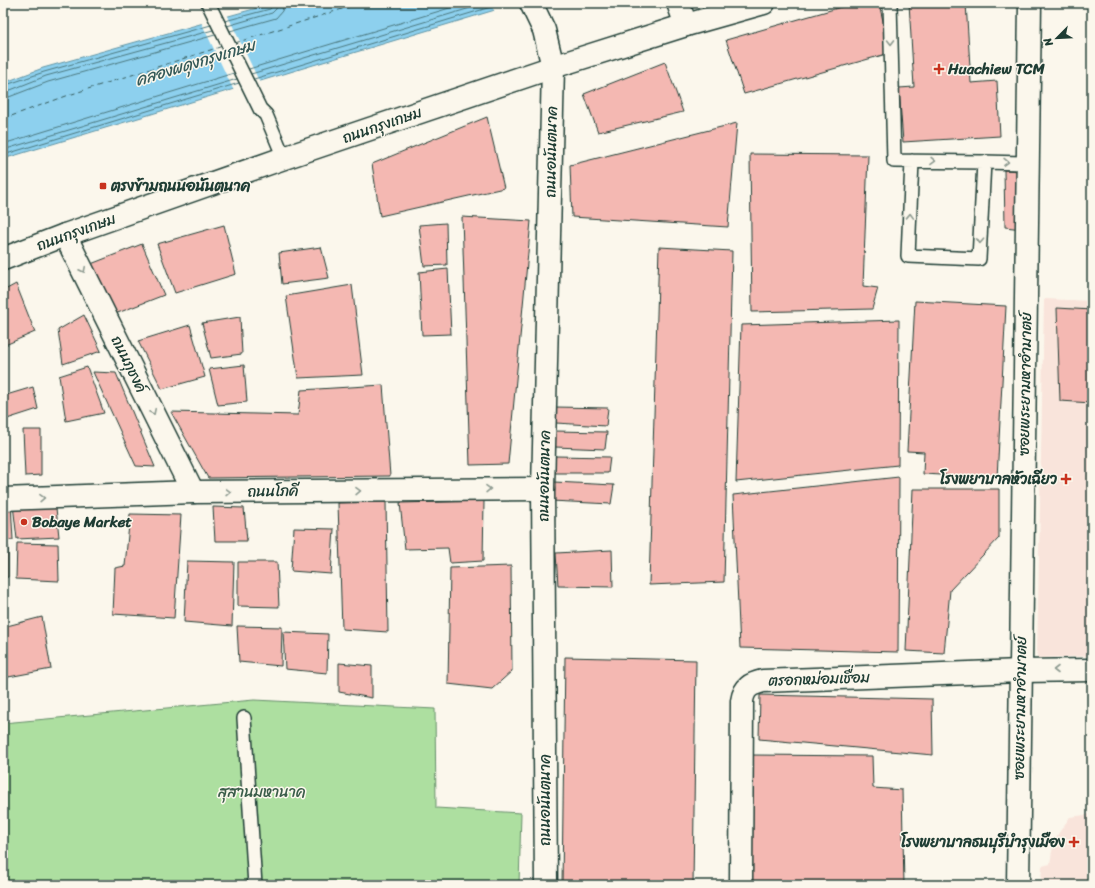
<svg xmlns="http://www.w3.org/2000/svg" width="1095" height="888" viewBox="0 0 1095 888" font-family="Sriracha,'Playpen Sans Thai',sans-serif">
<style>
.built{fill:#f9e4db}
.green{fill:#addfa0;stroke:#668e6a}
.water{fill:#8dd0ee;stroke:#6195a4}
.pier{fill:#fbf7ec}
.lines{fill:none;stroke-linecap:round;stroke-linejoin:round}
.shore{stroke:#4b787e;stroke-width:1}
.ferry{stroke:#355a59;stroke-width:1;stroke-dasharray:5 4;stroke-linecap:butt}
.building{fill:#f4b8b2;stroke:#1f3d34}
.service-casing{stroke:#1f3d34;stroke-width:16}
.minor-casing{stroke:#1f3d34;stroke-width:25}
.secondary-casing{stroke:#1f3d34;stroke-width:25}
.service{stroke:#fbf7ec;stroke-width:13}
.minor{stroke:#fbf7ec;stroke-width:22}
.secondary{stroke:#fbf7ec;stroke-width:22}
.oneway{stroke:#8d9a90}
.poi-dot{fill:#c8321e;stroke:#fbf7ec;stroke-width:1.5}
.labels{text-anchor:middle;stroke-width:3;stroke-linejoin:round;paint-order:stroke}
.poi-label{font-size:15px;font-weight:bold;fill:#1f3d34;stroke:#fbf7ec;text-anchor:start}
.street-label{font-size:15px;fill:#1f3d34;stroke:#fbf7ec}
.park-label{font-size:15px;fill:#3b5d4a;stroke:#fbf7ec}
.water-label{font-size:16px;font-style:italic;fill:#355a59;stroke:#fbf7ec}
</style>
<rect width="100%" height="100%" fill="#fbf7ec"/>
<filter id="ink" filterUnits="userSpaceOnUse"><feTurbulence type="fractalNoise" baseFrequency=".025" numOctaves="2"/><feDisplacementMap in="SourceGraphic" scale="8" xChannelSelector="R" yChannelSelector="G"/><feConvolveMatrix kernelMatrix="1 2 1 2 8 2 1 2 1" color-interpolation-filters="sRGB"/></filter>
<g filter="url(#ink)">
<g class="built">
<path d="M1044 299 1092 301V656L1037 658Z"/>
<path d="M1092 814V885H1041L1042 866 1050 864 1052 851 1058 834 1070 817Z"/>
</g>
<path class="green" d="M254 700 435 709 436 808 521 813 519 885H3V723Z"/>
<path class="water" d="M275 3H518L3 159V83L43 68Z"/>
<g class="pier">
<path d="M490 3H520L518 5 495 12Z"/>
<path d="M227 14 260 83 234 91 201 22Z"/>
</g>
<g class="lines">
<g class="shore">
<path d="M225 21 270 9 272 7 273 3"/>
<path d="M227 26 272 13 276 9 278 3"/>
<path d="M230 31 276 18 282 11 284 3"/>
<path d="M249 69 466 3"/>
<path d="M251 74 487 3"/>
<path d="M254 79 504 3"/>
<path d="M3 86 44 72 211 25"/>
<path d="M3 91H8L46 76 213 30"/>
<path d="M3 97H9L48 82 215 35"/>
<path d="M3 144 234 73"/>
<path d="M3 150 237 79"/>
<path d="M3 155 239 83"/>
</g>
<g class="ferry">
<path d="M235 43 361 3"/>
<path d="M3 119 69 95 223 46"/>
</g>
</g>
<g class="building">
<path d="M855 3H879L890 53 744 94 726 40Z"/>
<path d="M909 3H966L971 83 997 81 1000 136 903 142 899 88 914 87Z"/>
<path d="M665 62 683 112 598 132 584 94Z"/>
<path d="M487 117 504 188 380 216 372 164Z"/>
<path d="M737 123 728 227 572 217 570 165Z"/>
<path d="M750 154 868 155 863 286 878 288 872 309 752 312Z"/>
<path d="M1004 170 1022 171V229L1005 227Z"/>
<path d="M462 217 531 221 508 464 470 465Z"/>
<path d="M446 223 447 265 424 266 419 225Z"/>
<path d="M224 225 236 274 175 293 157 244Z"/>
<path d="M142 244 164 295 115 314 91 264Z"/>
<path d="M321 247 329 278 282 284 279 253Z"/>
<path d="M659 247 732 251 724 582 649 585Z"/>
<path d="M448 269 451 334 422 335 419 272Z"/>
<path d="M16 284 35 332 3 346V291Z"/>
<path d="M352 285 363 375 298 378 286 296Z"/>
<path d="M915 301 1006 306 997 478 923 474 924 452 907 451Z"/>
<path d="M1057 308 1092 310V403L1060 401Z"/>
<path d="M84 315 101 351 63 364 58 330Z"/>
<path d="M240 317 242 354 211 358 202 323Z"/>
<path d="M899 320 898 465 736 482 741 325Z"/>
<path d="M190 325 205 377 162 389 138 341Z"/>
<path d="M244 365 247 402 218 405 209 369Z"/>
<path d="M87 367 104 413 66 421 59 376Z"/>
<path d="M93 372 116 373 155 467 136 466Z"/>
<path d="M383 385 390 476 208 478 171 412 298 415 301 390Z"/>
<path d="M33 387 38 409 7 419 3 407V396Z"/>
<path d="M555 407 608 408 606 426 556 423Z"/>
<path d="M23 430H41V475L25 476Z"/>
<path d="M554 431 607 432 605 449 555 447Z"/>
<path d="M555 456 610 457 608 473H555Z"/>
<path d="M899 477 898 652 740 648 733 495Z"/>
<path d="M554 482 614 485 611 504 551 501Z"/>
<path d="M913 489H999V538L950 590 944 653 906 651Z"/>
<path d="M484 501 483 561 450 563 448 548 405 549 400 503Z"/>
<path d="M386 502 388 632 342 629 338 503Z"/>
<path d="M11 504 13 540 3 541V505Z"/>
<path d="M13 505 56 508 59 537 17 539Z"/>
<path d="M213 507 244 508 247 541H215Z"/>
<path d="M130 514 181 515 174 618 113 614 115 568 125 566Z"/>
<path d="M294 528 334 529 331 574 291 571Z"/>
<path d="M17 543 58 544 59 581 16 579Z"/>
<path d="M3 546H8V577L3 578Z"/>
<path d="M612 550 613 587 558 586 556 553Z"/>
<path d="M187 561 234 562 232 626 184 622Z"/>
<path d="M238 562H277L279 607 238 606Z"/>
<path d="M511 566 512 671 492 689 448 684 450 568Z"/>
<path d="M42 617 51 669 3 678V627Z"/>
<path d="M237 626 282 627 281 666 239 662Z"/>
<path d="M283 632 328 634 327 673 285 669Z"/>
<path d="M565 657 696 660 693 885H562Z"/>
<path d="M339 663 372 666V698L339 692Z"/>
<path d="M760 695 932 699 933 755 759 739Z"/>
<path d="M751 755 872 756 873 788 902 790 904 885H752Z"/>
</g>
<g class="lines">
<defs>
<g id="service">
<path d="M208 3 260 109 266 115 284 158"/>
<path d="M890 3 894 161 984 162 979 259 908 256 912 161"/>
<path d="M984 162 1028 163"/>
<path d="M244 718 255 885"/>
</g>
<g id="minor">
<path d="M531 3 544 30 553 67 543 489 546 885"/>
<path d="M678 3 686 25"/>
<path d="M65 235 193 492"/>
<path d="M3 499 193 492 543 489"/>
<path d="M741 885 742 701C744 687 751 684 763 681L1020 671 1092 670"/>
<path d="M1018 885 1030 3"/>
</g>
<path id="secondary" d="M3 259 65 235 284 158 553 67 686 25 764 3"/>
</defs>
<use href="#service" class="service-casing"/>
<use href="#minor" class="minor-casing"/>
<use href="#secondary" class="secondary-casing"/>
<use href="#service" class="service"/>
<use href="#minor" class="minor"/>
<use href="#secondary" class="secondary"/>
</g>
<defs><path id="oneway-chevron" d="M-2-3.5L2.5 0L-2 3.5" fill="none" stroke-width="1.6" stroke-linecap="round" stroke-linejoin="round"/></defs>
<g class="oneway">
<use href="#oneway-chevron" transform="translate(891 42) rotate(89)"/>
<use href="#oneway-chevron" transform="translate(933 161) rotate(1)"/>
<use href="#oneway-chevron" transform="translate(1006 162) rotate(1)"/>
<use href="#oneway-chevron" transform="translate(910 216) rotate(-88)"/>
<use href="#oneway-chevron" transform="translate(980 241) rotate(93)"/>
<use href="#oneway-chevron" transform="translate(83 270) rotate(64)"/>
<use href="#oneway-chevron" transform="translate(153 412) rotate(64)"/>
<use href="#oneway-chevron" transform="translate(488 489) rotate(-1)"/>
<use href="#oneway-chevron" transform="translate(358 491) rotate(-1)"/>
<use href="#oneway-chevron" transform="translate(228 492) rotate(-1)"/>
<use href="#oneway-chevron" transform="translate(42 498) rotate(-2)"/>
<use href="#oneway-chevron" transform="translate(1056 670) rotate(180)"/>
</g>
</g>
<g class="poi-dot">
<path d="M937 63h4v4h4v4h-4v4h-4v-4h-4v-4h4z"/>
<rect x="99" y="182" width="8" height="8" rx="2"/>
<path d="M1064 473h4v4h4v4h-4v4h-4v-4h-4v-4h4z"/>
<circle cx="24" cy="522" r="4"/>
<path d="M1072 836h4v4h4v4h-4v4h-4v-4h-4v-4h4z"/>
</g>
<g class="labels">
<g class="poi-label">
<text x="948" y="74">Huachiew TCM</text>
<text x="111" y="191">ตรงข้ามถนนอนันตนาค</text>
<text x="1057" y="484" text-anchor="end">โรงพยาบาลหัวเฉียว</text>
<text x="32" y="527">Bobaye Market</text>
<text x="1065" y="847" text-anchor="end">โรงพยาบาลธนบุรีบำรุงเมือง</text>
</g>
<g class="street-label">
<text transform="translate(382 125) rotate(-19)" y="5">ถนนกรุงเกษม</text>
<text transform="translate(551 152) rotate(-89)" y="5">ถนนอนันตนาค</text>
<text transform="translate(76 232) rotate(-20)" y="5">ถนนกรุงเกษม</text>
<text transform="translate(129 364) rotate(64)" y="5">ถนนภุชงค์</text>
<text transform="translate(1025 384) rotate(-89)" y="5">ซอยพระยามหาอำมาตย์</text>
<text transform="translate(544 476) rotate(-89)" y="5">ถนนอนันตนาค</text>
<text transform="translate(273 491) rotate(-1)" y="5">ถนนโภคี</text>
<text transform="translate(819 679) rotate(-2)" y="5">ตรอกหม่อมเชื่อม</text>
<text transform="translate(1020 708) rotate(-89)" y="5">ซอยพระยามหาอำมาตย์</text>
<text transform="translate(545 800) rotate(-90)" y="5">ถนนอนันตนาค</text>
</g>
<g class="park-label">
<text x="262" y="797">สุสานมหานาค</text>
</g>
<g class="water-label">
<text transform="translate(195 62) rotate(-17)" y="6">คลองผดุงกรุงเกษม</text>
</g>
</g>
<rect width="1095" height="888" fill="none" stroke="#fbf7ec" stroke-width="16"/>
<rect x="8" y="8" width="1079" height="872" fill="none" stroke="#1f3d34" stroke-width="1.5" filter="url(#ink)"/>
<g transform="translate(1057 38) rotate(246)" stroke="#fbf7ec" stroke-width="3" paint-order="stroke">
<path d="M0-3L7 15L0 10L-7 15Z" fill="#1f3d34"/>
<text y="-6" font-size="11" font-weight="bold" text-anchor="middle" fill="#1f3d34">N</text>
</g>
</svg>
